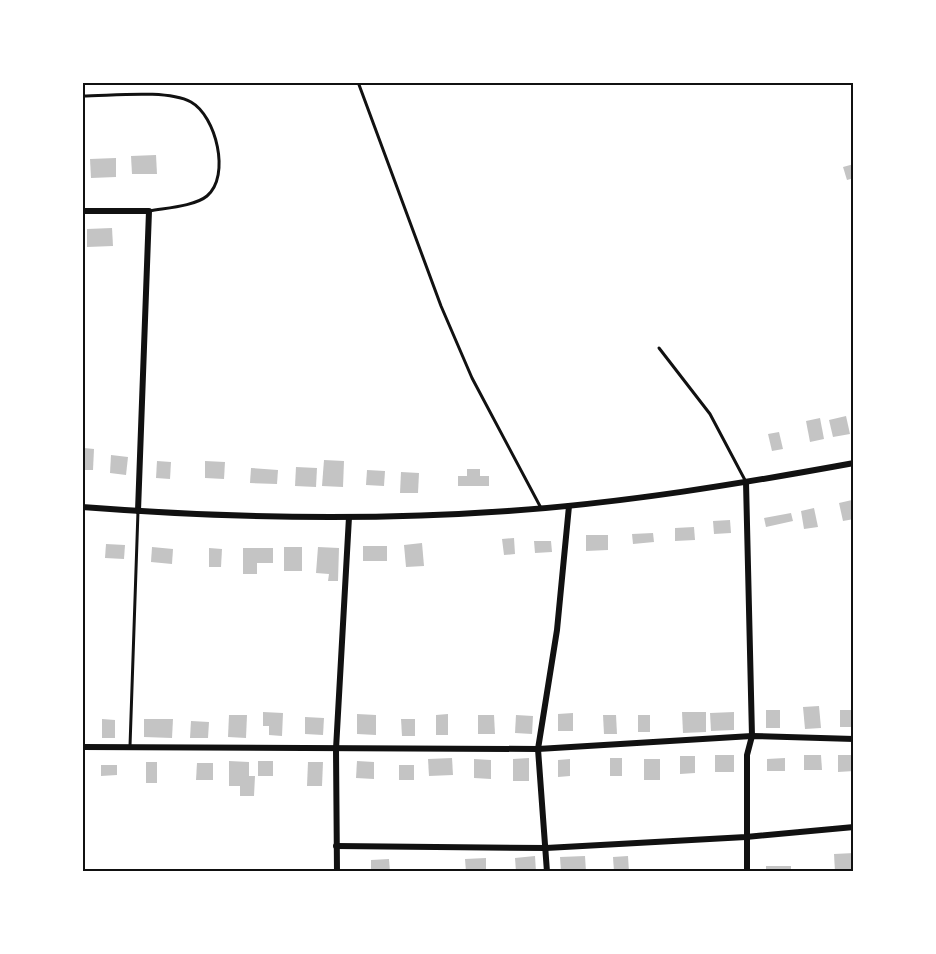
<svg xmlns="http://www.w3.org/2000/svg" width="936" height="954" viewBox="0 0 936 954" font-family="'DM Sans',sans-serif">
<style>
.building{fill:#c4c4c4}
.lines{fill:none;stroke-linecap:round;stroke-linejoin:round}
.service{stroke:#111;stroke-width:3}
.minor{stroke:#111;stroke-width:6}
.neatline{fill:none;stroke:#111;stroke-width:2}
</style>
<rect width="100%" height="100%" fill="#fff"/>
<g class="building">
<path d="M156 155 157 174H132L131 156Z"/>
<path d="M116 158V177L91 178 90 159Z"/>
<path d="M854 164V178L847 180 843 167Z"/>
<path d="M112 228 113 246 87 247V229Z"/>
<path d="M846 416 850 434 833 437 829 420Z"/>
<path d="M820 418 824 439 810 442 806 421Z"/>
<path d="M779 432 783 449 772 451 768 434Z"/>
<path d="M84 448 94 449 93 470H82Z"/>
<path d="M111 455 128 457 126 475 110 473Z"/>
<path d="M324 460 344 461 343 487 322 486Z"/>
<path d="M157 461 171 462 170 479 156 478Z"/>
<path d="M205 461 225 462 224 479 205 478Z"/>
<path d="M296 467 317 468 316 487 295 486Z"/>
<path d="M251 468 278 470 277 484 250 483Z"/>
<path d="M467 469H480V476H489V486H458V476H467Z"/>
<path d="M367 470 385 471 384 486 366 485Z"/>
<path d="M401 472 419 473 418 493H400Z"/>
<path d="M852 500 854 519 843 521 839 503Z"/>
<path d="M814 508 818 527 804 529 801 511Z"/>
<path d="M791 513 793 521 766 527 764 518Z"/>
<path d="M730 520 731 533 714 534 713 521Z"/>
<path d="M694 527 695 540 675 541V528Z"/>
<path d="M653 533 654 542 633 544 632 534Z"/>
<path d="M586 535H608V550L586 551Z"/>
<path d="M514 538 515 554 504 555 502 539Z"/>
<path d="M534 541H551L552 552 535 553Z"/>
<path d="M422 543 424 566 406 567 404 545Z"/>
<path d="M106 544 125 545 124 559 105 558Z"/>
<rect x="363" y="546" width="24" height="15"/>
<path d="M152 547 173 549 172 564 151 562Z"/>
<rect x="284" y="547" width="18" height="24"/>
<path d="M318 547 339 548 338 581H328L329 574 316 573Z"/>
<path d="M209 548 222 549 221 567H209Z"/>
<path d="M243 548H273V563H257V574H243Z"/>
<path d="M819 706 821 728 805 729 803 707Z"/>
<rect x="766" y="710" width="14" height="18"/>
<rect x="840" y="710" width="14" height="17"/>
<path d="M263 712 283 713 282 736 269 735V726H263Z"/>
<path d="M682 712H706V732L683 733Z"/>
<path d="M734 712V730L711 731 710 713Z"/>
<path d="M573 713V731H558V714Z"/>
<path d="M357 714 376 715V735L357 734Z"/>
<path d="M448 714V735H436V715Z"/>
<path d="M229 715H247L246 738 228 737Z"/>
<path d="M478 715H494L495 734H478Z"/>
<path d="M516 715 533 716 532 734 515 733Z"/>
<path d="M603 715H616L617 734H604Z"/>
<rect x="638" y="715" width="12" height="17"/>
<path d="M305 717 324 718 323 735 305 734Z"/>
<path d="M102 719 115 720V738H102Z"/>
<path d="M144 719H173L172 738 144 737Z"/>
<path d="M401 719H415V736H402Z"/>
<path d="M191 721 209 722 208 738H190Z"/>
<rect x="715" y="755" width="19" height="17"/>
<path d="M804 755H821L822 770H804Z"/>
<path d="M838 755H854V771L838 772Z"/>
<path d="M680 756H695V773L680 774Z"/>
<path d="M452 758 453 775 429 776 428 759Z"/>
<path d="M529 758V781H513V759Z"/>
<rect x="610" y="758" width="12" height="18"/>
<path d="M785 758V771H767V759Z"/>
<path d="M474 759 491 760V779L474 778Z"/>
<path d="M570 759V776L558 777V760Z"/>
<rect x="644" y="759" width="16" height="21"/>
<path d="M229 761 249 762V776H255L254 796H240V786H229Z"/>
<rect x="258" y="761" width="15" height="15"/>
<path d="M357 761 374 762V779L356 778Z"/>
<rect x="146" y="762" width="11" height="21"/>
<path d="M308 762H323L322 786H307Z"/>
<path d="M197 763H213V780H196Z"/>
<path d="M101 765H117V775L101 776Z"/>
<rect x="399" y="765" width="15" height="15"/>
<path d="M854 853V872H835L834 854Z"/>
<path d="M535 856 536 872H516L515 858Z"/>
<path d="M585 856 586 872H561L560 857Z"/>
<path d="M628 856 629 872H614L613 857Z"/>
<path d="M486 858V872H466L465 859Z"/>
<path d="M389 859 390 872H371V860Z"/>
<rect x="766" y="866" width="25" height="6"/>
</g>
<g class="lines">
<g class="service">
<path d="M358 82 441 306 472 378 541 508"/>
<path d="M82 96C111 96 166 89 191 102 216 116 231 176 207 196 195 206 166 208 150 211"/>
<path d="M659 348 710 414 746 482"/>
<path d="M130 746 138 511"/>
</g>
<g class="minor">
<path d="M82 211H149L138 511"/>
<path d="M746 482 752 736 747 755V872"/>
<path d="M82 507C224 518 366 521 508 511 624 503 739 484 854 463"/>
<path d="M82 747 538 749 752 736 854 739"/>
<path d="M336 846 546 848 746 837 854 827"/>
<path d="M337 872 336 749 349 517"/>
<path d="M547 872 538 749 557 630 569 506"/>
</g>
</g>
<rect width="936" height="954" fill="none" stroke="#ffffff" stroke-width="168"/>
<rect x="84" y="84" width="768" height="786" class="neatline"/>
</svg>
